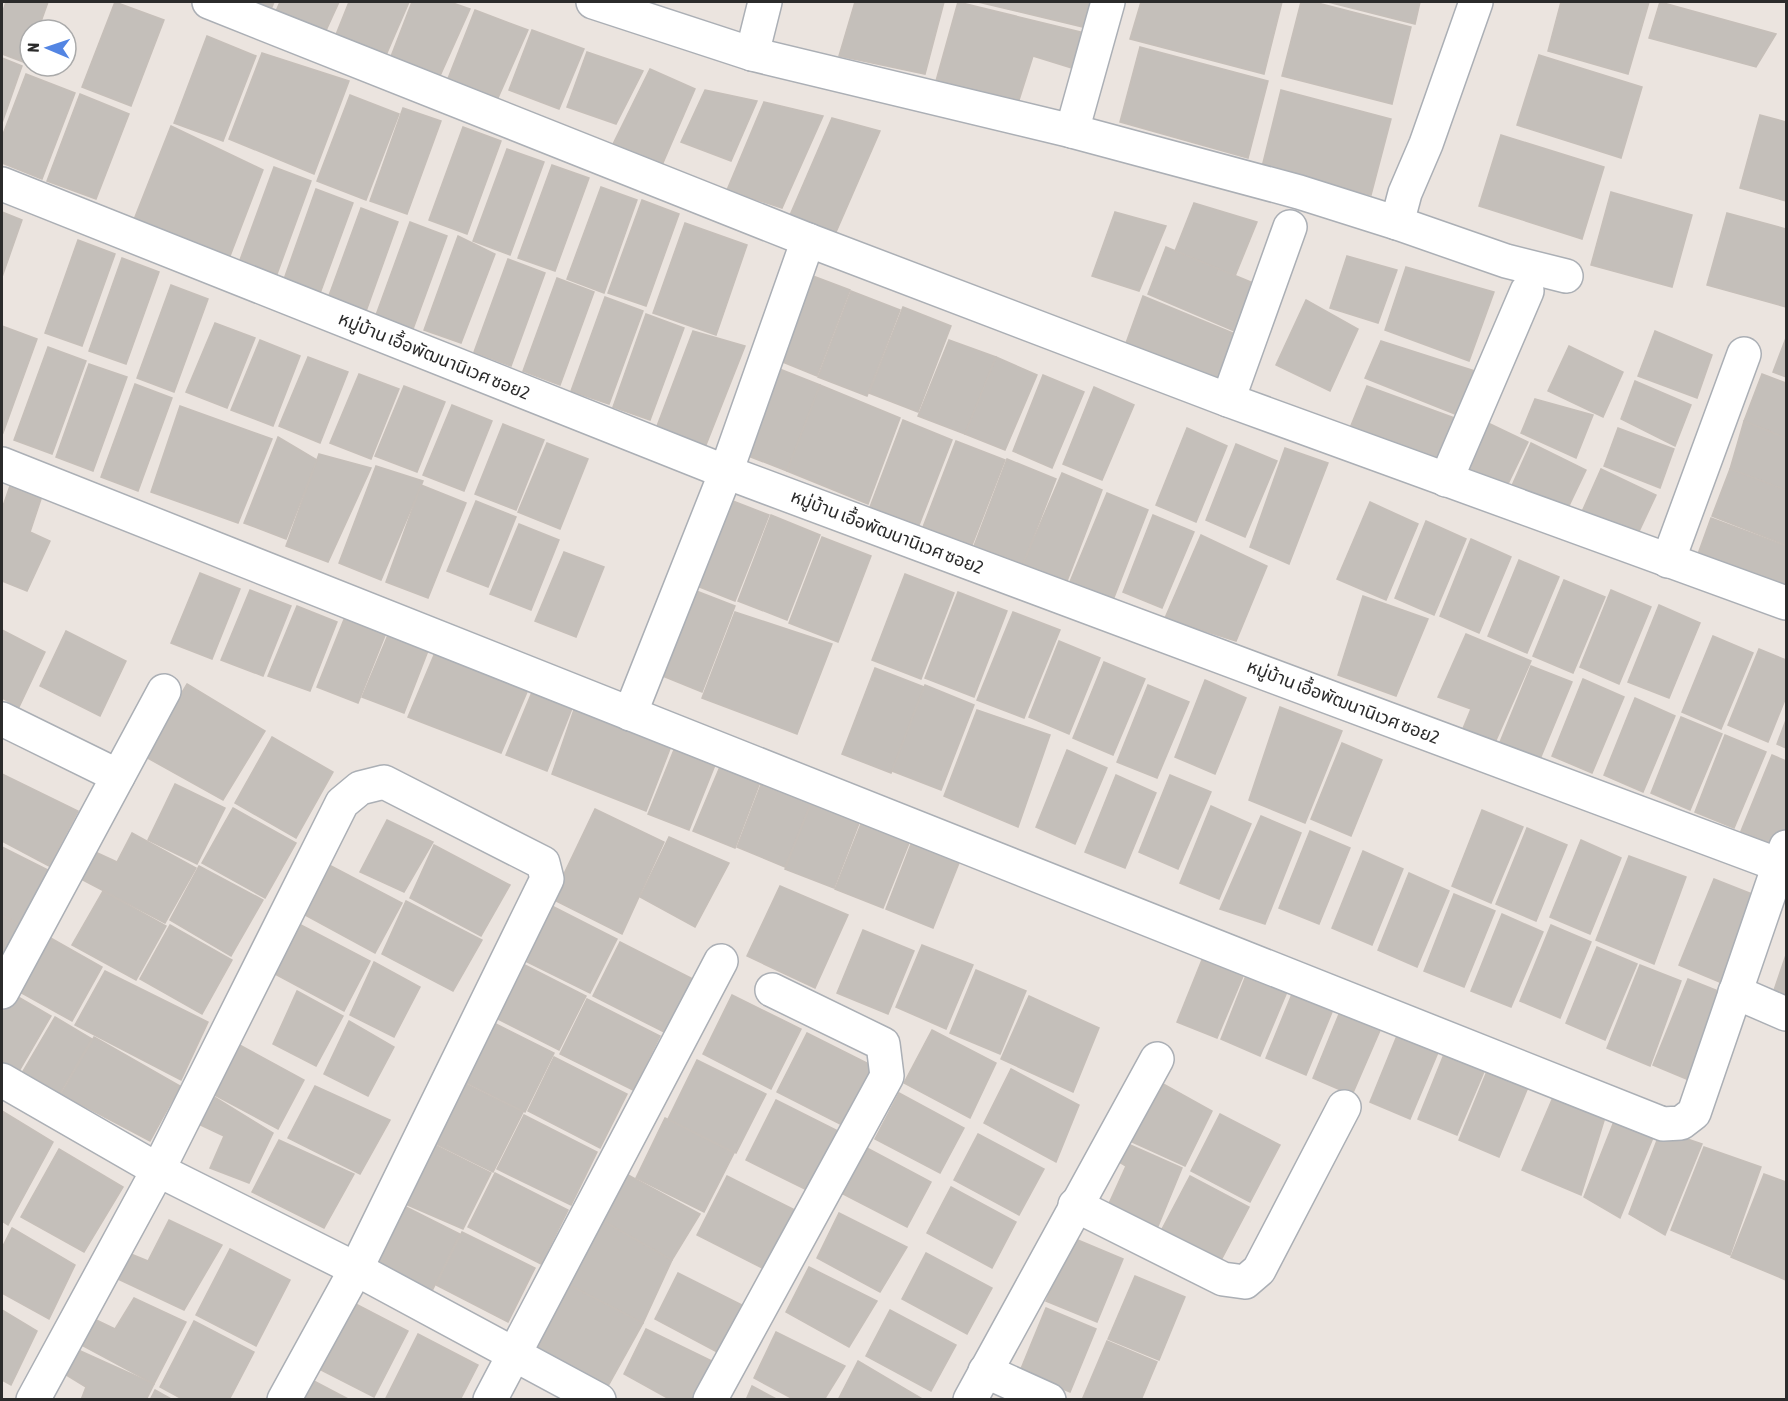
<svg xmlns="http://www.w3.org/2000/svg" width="1788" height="1401" viewBox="0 0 1788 1401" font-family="'Asap Condensed','Noto Sans Thai',sans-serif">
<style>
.building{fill:#c4bfba;stroke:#c6bfb9;stroke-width:1.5}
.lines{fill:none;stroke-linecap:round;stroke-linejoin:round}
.minor-casing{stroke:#abafb5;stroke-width:36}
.minor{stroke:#fff;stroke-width:33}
.labels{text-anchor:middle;stroke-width:4.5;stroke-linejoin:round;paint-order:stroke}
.street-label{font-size:18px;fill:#2b2b2b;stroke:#fff}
</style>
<rect width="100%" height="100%" fill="#ebe4df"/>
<g class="building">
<path d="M6 2H48L38 30H30V51L26 63 2 54V14Z"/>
<path d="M115 2 164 20 131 106 82 87Z"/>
<path d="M235 2H274L269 14Z"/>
<path d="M280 2H339L323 37 273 18Z"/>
<path d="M349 2H409L383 62 333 42Z"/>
<path d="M412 2H450L470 9 439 78 390 59Z"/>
<path d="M855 2H944L925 74 839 56Z"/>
<path d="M958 2 1085 33 1075 69 1033 56 1019 100 936 81Z"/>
<path d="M978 2H1093L1083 27Z"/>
<path d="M1141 2H1282L1264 74 1130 39Z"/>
<path d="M1301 2H1314L1411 27 1392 104 1282 76Z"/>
<path d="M1328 2H1420L1415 24Z"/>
<path d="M1561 2H1649L1628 74 1548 51Z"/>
<path d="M1660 2 1776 34 1756 67 1649 38Z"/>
<path d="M475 10 528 30 497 100 447 81Z"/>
<path d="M532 30 584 49 559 109 509 90Z"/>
<path d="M207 36 256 56 223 141 174 123Z"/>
<path d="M1140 47 1268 81 1248 158 1120 122Z"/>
<path d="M587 52 643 71 616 124 567 107Z"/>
<path d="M262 53 349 81 314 174 229 139Z"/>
<path d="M1539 55 1642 87 1621 158 1517 125Z"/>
<path d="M2 58 22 66 2 123Z"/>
<path d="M650 69 695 89 662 165 612 146Z"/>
<path d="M26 74 75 93 42 179 2 163V137Z"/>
<path d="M705 90 757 101 731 161 681 142Z"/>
<path d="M1281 90 1391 119 1371 195 1262 167Z"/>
<path d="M80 94 129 114 96 199 47 181Z"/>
<path d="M350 95 399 114 366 200 317 181Z"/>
<path d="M764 102 823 116 782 208 727 190Z"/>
<path d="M403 108 441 121 407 214 370 201Z"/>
<path d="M1760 115 1786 122V201L1740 188Z"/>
<path d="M832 118 880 131 836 232 790 215Z"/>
<path d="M171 126 263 170 230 256 133 222Z"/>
<path d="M463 127 501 141 467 234 429 220Z"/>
<path d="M1501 135 1604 167 1582 239 1479 206Z"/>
<path d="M507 149 544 162 510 255 473 241Z"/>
<path d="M552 165 589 178 555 271 518 258Z"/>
<path d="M274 167 311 181 277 274 240 260Z"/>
<path d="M601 187 637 200 604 293 567 279Z"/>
<path d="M316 189 353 203 319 296 283 282Z"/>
<path d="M1611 192 1692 215 1672 287 1591 265Z"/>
<path d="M642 200 679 214 646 306 608 293Z"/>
<path d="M1194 203 1257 222 1235 276 1175 251Z"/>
<path d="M361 208 398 222 365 314 327 301Z"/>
<path d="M2 212 22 220 2 277Z"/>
<path d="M1115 212 1166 226 1139 291 1092 276Z"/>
<path d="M1727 213 1786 229V307L1707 285Z"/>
<path d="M410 222 447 236 413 329 376 315Z"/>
<path d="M685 223 747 245 716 335 653 313Z"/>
<path d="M458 236 495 254 461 343 424 330Z"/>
<path d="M78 240 115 254 82 346 45 333Z"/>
<path d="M1166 247 1258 285 1239 333 1148 294Z"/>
<path d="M1347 256 1397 270 1378 323 1330 308Z"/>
<path d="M122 258 159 272 126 364 89 351Z"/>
<path d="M508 259 545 273 511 366 474 352Z"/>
<path d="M1406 267 1494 292 1469 361 1385 330Z"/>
<path d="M805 273 850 290 817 376 773 358Z"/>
<path d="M557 278 594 292 560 385 523 371Z"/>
<path d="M171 285 208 299 174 392 137 378Z"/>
<path d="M851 291 900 310 867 396 818 377Z"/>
<path d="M1143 296 1235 334 1216 382 1126 343Z"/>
<path d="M605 297 643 311 609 404 571 391Z"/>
<path d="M1306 300 1358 329 1330 391 1276 365Z"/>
<path d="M903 307 951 326 918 412 869 393Z"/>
<path d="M646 314 684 328 650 420 613 407Z"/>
<path d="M215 323 255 338 227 408 186 392Z"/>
<path d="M2 326 37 339 3 433 2 432Z"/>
<path d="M693 331 745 346 702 455 654 434Z"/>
<path d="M1655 331 1712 355 1697 398 1638 376Z"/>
<path d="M1786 338V377L1773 372Z"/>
<path d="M260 340 300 356 273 426 231 410Z"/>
<path d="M949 340 996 357 965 434 918 416Z"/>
<path d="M1381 341 1478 372 1460 416 1365 378Z"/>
<path d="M1569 346 1623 372 1603 417 1548 391Z"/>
<path d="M48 347 86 361 52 454 14 440Z"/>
<path d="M308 357 348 372 320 443 279 426Z"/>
<path d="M996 357 1037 375 1005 450 965 434Z"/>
<path d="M89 364 127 377 93 471 56 457Z"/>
<path d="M772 366 820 385 787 471 738 452Z"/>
<path d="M359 374 399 389 371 459 330 443Z"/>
<path d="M1762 374 1786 383V438L1744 421Z"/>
<path d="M1043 375 1084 392 1052 468 1013 451Z"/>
<path d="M1635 381 1691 405 1675 446 1621 419Z"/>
<path d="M135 384 172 398 138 491 101 477Z"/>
<path d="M820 385 900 418 868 504 787 471Z"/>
<path d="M404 386 445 402 417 472 375 456Z"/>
<path d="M1367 386 1460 420 1443 465 1348 433Z"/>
<path d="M1094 387 1134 405 1102 480 1063 464Z"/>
<path d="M1535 399 1593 415 1576 458 1521 433Z"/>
<path d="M452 405 492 421 464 491 423 475Z"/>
<path d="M180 406 272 439 238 523 151 492Z"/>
<path d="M903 420 952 440 919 525 870 507Z"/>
<path d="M1744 421 1786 438V490L1730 469Z"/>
<path d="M1488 423 1528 442 1506 488 1467 470Z"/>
<path d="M503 424 544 440 516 510 475 494Z"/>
<path d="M1187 428 1227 446 1196 522 1156 505Z"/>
<path d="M1618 428 1674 449 1660 488 1604 466Z"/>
<path d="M278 437 317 460 286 539 244 523Z"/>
<path d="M956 441 1005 460 972 545 923 527Z"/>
<path d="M547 443 588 459 560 529 518 512Z"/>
<path d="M1531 443 1586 470 1565 514 1510 490Z"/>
<path d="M1236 444 1277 461 1245 537 1206 520Z"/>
<path d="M1285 448 1328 463 1289 564 1250 547Z"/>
<path d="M319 454 371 468 328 562 286 546Z"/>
<path d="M1007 459 1056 479 1023 564 974 546Z"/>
<path d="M376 466 423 481 381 580 339 563Z"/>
<path d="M1601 469 1656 495 1635 540 1581 514Z"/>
<path d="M1730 469 1786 490V545L1712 516Z"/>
<path d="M1062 473 1102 490 1067 581 1023 564Z"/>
<path d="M11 483 43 493 30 532 50 541 27 591 2 581V509Z"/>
<path d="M421 485 466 503 428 598 386 582Z"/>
<path d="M1107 493 1148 510 1113 600 1069 584Z"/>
<path d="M720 496 769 515 735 601 687 582Z"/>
<path d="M476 501 516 517 488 587 447 571Z"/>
<path d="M1370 502 1418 524 1386 600 1337 579Z"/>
<path d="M771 515 820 535 787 620 738 601Z"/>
<path d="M1153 515 1194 532 1162 608 1123 592Z"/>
<path d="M1711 518 1786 546V583L1780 599 1694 565Z"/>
<path d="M1426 521 1466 539 1434 615 1395 598Z"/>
<path d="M519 524 559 540 531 610 490 594Z"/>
<path d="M1201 535 1267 566 1236 641 1165 618Z"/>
<path d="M822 537 871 556 838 642 789 623Z"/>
<path d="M1471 539 1511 557 1479 633 1440 616Z"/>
<path d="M564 552 604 567 576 637 535 621Z"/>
<path d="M1519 560 1559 577 1527 653 1488 636Z"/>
<path d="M200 573 240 589 212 659 171 643Z"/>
<path d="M905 574 954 593 921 679 872 660Z"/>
<path d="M1564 580 1605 597 1573 673 1533 656Z"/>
<path d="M686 587 735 606 702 692 653 672Z"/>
<path d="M250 590 291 606 263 676 221 660Z"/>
<path d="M1611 590 1651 607 1619 684 1580 667Z"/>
<path d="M958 592 1007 611 974 697 925 678Z"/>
<path d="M1363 596 1428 619 1396 696 1338 675Z"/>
<path d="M1659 605 1700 623 1669 698 1628 682Z"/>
<path d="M297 606 337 622 310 691 268 676Z"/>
<path d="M735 612 832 644 797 734 702 698Z"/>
<path d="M1013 612 1060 630 1024 718 977 700Z"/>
<path d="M345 617 386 633 358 703 317 687Z"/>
<path d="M391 628 431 643 404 713 362 697Z"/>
<path d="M2 630 45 652 19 707 2 698Z"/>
<path d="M66 631 126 661 100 716 40 686Z"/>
<path d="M1466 634 1531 661 1493 747 1462 731 1471 709 1438 697Z"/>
<path d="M1713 636 1753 653 1721 729 1682 712Z"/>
<path d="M1059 641 1100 658 1069 734 1029 717Z"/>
<path d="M437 648 530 685 501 753 408 717Z"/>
<path d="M1759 649 1786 660V697L1768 742 1728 725Z"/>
<path d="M1104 662 1145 679 1113 755 1073 738Z"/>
<path d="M1531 666 1572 682 1540 759 1500 742Z"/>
<path d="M875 668 924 687 891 773 842 754Z"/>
<path d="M1583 679 1624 697 1592 773 1552 756Z"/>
<path d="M1205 680 1246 698 1215 774 1175 757Z"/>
<path d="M187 684 265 731 223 800 144 756Z"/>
<path d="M535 685 575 701 547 771 506 755Z"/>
<path d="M925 685 974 705 941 790 892 771Z"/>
<path d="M1148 685 1189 702 1157 778 1117 762Z"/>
<path d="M1635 698 1675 716 1643 792 1604 775Z"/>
<path d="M576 704 673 741 646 811 552 774Z"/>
<path d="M1280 707 1342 731 1305 823 1249 800Z"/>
<path d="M977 710 1050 735 1018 827 944 796Z"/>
<path d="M1681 717 1722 734 1690 810 1651 793Z"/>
<path d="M1786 720V748L1777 744Z"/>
<path d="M1725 735 1766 752 1734 828 1695 812Z"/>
<path d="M272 737 333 772 296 838 235 803Z"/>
<path d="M1342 743 1382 760 1351 836 1311 819Z"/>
<path d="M676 745 717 760 689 830 648 814Z"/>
<path d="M1067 750 1107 768 1075 844 1036 827Z"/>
<path d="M1772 755 1786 761V833L1780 848 1741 831Z"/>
<path d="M722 762 762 777 735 848 693 831Z"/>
<path d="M2 774 78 811 49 866 2 841Z"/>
<path d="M1116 775 1156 793 1125 868 1085 852Z"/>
<path d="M1170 775 1211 792 1178 869 1139 852Z"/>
<path d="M764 777 813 797 785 867 737 847Z"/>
<path d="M175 784 225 808 197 864 148 840Z"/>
<path d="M813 799 861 818 834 888 785 869Z"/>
<path d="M1211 806 1251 824 1219 899 1180 883Z"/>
<path d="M233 808 296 843 265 898 202 863Z"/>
<path d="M595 809 664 842 622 934 552 899Z"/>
<path d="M1482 810 1523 827 1491 903 1452 886Z"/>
<path d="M1261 816 1301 833 1265 924 1220 909Z"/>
<path d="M863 819 911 838 883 908 835 889Z"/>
<path d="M387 820 433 842 404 892 360 872Z"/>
<path d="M1527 828 1567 845 1536 921 1496 904Z"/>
<path d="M1310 831 1350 848 1319 924 1279 908Z"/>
<path d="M132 833 196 868 165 923 77 877 91 850 117 862Z"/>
<path d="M669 837 729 863 695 927 640 897Z"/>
<path d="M913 839 961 858 933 928 886 909Z"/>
<path d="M1581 840 1621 858 1590 934 1550 917Z"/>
<path d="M434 845 510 885 481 936 410 898Z"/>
<path d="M2 847 50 871 21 925 2 915Z"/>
<path d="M1363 851 1403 869 1372 945 1332 928Z"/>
<path d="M1629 856 1686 877 1654 964 1596 940Z"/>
<path d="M199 866 263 900 231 956 170 920Z"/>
<path d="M331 866 402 903 375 953 305 915Z"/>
<path d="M1409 873 1449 891 1417 967 1378 950Z"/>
<path d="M1714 879 1757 896 1722 983 1679 965Z"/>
<path d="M780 886 848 915 815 988 747 956Z"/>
<path d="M103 891 166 926 136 980 72 945Z"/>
<path d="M1454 894 1495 911 1464 987 1424 971Z"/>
<path d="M406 901 482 940 453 991 382 954Z"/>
<path d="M544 902 617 939 590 993 517 957Z"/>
<path d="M1502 914 1543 932 1511 1007 1471 991Z"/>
<path d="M2 916 21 925 2 961Z"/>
<path d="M299 924 370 961 344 1011 273 973Z"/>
<path d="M170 925 232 960 202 1014 140 979Z"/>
<path d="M1551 925 1591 942 1560 1018 1520 1001Z"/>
<path d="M863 930 914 951 888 1014 837 993Z"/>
<path d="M40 932 102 967 72 1021 9 986Z"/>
<path d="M620 942 693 979 666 1033 593 996Z"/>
<path d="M922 945 973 965 946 1029 896 1007Z"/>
<path d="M1208 945 1249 962 1217 1038 1177 1022Z"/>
<path d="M1597 947 1637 964 1605 1040 1566 1023Z"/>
<path d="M1786 955V1002L1772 996Z"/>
<path d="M513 959 586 996 559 1050 486 1013Z"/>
<path d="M374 962 420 987 394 1037 350 1015Z"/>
<path d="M1251 963 1292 980 1260 1056 1221 1039Z"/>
<path d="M1640 965 1681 981 1650 1066 1607 1048Z"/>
<path d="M976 970 1026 991 1000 1054 950 1033Z"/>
<path d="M105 971 208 1022 181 1080 75 1025Z"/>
<path d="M1688 979 1728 995 1696 1083 1653 1065Z"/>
<path d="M1297 982 1337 1000 1306 1075 1266 1058Z"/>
<path d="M297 991 343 1016 316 1066 273 1044Z"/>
<path d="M13 994 51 1016 18 1073 2 1063V1014Z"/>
<path d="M732 995 801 1029 771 1089 703 1054Z"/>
<path d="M1029 996 1099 1028 1073 1092 1001 1059Z"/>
<path d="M587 999 660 1036 633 1090 560 1054Z"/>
<path d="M1344 1002 1385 1019 1352 1095 1313 1078Z"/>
<path d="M55 1017 92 1039 59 1095 22 1073Z"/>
<path d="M486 1019 554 1053 525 1112 457 1078Z"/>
<path d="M349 1021 394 1047 368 1096 324 1074Z"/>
<path d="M1401 1026 1442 1043 1410 1119 1370 1102Z"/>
<path d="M932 1030 996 1063 970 1118 904 1083Z"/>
<path d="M807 1033 875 1067 846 1127 777 1092Z"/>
<path d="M94 1037 180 1086 150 1141 61 1094Z"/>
<path d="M234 1042 304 1080 278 1129 207 1091Z"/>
<path d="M1449 1042 1489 1060 1457 1135 1418 1119Z"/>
<path d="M554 1057 627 1094 600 1148 528 1111Z"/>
<path d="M697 1060 766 1094 736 1153 668 1119Z"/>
<path d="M1490 1064 1531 1080 1499 1157 1459 1140Z"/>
<path d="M1011 1069 1079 1105 1056 1162 984 1123Z"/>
<path d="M454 1078 523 1112 493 1172 424 1138Z"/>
<path d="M1156 1080 1212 1111 1185 1166 1121 1137Z"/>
<path d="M315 1086 390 1120 360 1174 288 1138Z"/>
<path d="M1557 1088 1607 1111 1581 1195 1522 1170Z"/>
<path d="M899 1093 964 1128 940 1173 875 1139Z"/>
<path d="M211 1095 273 1133 249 1183 210 1168 224 1136 194 1122Z"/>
<path d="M776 1100 844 1134 815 1194 746 1160Z"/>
<path d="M2 1111 53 1142 8 1225 2 1221Z"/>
<path d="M1220 1114 1280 1145 1250 1202 1191 1171Z"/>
<path d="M1617 1114 1657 1128 1620 1218 1584 1197Z"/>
<path d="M524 1115 597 1152 571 1205 497 1169Z"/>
<path d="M665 1118 734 1153 704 1212 636 1178Z"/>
<path d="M1661 1130 1702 1144 1665 1235 1629 1214Z"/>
<path d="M978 1134 1044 1169 1019 1215 954 1180Z"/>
<path d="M423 1139 491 1173 463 1229 394 1199Z"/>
<path d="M279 1140 354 1174 324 1228 252 1192Z"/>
<path d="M1119 1140 1182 1168 1156 1231 1106 1210 1126 1166 1109 1156Z"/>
<path d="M865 1147 931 1182 907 1227 841 1193Z"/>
<path d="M1704 1147 1761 1167 1730 1255 1671 1230Z"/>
<path d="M59 1149 123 1187 84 1252 21 1217Z"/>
<path d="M495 1173 568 1210 541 1264 468 1227Z"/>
<path d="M1764 1174 1786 1182V1280L1731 1257Z"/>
<path d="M628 1175 700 1214 672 1260 603 1221Z"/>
<path d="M727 1176 795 1210 766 1270 697 1235Z"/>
<path d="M1190 1176 1249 1207 1219 1264 1160 1233Z"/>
<path d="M951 1187 1016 1222 992 1268 927 1233Z"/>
<path d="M392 1200 460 1234 431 1293 362 1259Z"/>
<path d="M839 1213 907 1247 880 1292 817 1258Z"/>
<path d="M169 1220 222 1245 184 1310 116 1278 126 1252 148 1261Z"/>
<path d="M603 1221 672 1260 643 1323 569 1285Z"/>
<path d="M12 1228 75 1265 49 1319 2 1293V1248Z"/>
<path d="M462 1232 535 1268 508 1322 436 1285Z"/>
<path d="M1073 1238 1123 1259 1097 1322 1046 1301Z"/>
<path d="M230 1249 290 1280 256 1346 196 1315Z"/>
<path d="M926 1253 992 1288 967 1334 902 1299Z"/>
<path d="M809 1267 877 1301 849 1347 786 1312Z"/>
<path d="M678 1273 746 1307 719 1353 655 1319Z"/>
<path d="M1135 1276 1185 1297 1159 1360 1108 1339Z"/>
<path d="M569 1285 643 1323 608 1386 535 1351Z"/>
<path d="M134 1298 186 1322 154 1384 74 1341 88 1316 115 1329Z"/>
<path d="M348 1300 408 1331 374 1397 315 1367Z"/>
<path d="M1046 1308 1096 1329 1070 1392 1020 1371Z"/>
<path d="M2 1310 37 1331 11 1385 2 1380Z"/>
<path d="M890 1310 956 1345 931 1391 866 1356Z"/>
<path d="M194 1321 254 1352 229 1400H184L160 1387Z"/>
<path d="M646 1329 714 1362 692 1400H671L624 1374Z"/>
<path d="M776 1332 845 1366 824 1400H795L754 1378Z"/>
<path d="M418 1334 478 1365 460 1400H385Z"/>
<path d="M1107 1341 1157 1362 1141 1400H1082Z"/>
<path d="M76 1349 154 1384 146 1400H81L86 1387 63 1373Z"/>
<path d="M858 1361 924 1400H838Z"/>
<path d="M310 1379 350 1400H299Z"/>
<path d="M752 1386 778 1400H746Z"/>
<path d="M155 1390 173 1400H150Z"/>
</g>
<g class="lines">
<defs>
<g id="minor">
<path d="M209 2 808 240 1228 400 1786 603"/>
<path d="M593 2 752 54 1072 131 1299 192 1397 223 1405 193 1426 144 1476 2"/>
<path d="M752 54 765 2"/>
<path d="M1072 131 1108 2"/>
<path d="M2 184 726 472 1779 865"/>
<path d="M1397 223 1506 261 1566 276"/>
<path d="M1228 400 1290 227"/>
<path d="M2 464 1663 1124 1681 1123 1694 1113 1779 865 1786 847"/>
<path d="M1446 480 1527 291"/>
<path d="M1668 561 1744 354"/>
<path d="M630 714 726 472 808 240"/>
<path d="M2 719 118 776"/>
<path d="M2 992 164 691"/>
<path d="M1735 992 1786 1014"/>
<path d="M2 1080 158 1170 356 1269 599 1400"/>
<path d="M1075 1205 1223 1279 1245 1282 1259 1270 1344 1107"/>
<path d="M985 1371 1049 1400"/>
<path d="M33 1400 158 1170 342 803 360 788 384 782 543 863 547 879 356 1269 284 1400"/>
<path d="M490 1400 721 961"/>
<path d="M710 1400 887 1076 883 1044 772 990"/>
<path d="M970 1400 1157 1059"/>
</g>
</defs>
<use href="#minor" class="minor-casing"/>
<use href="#minor" class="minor"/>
</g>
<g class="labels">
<g class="street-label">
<text transform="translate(434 356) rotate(22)" y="6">หมู่บ้าน เอื้อพัฒนานิเวศ ซอย2</text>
<text transform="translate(887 532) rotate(21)" y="6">หมู่บ้าน เอื้อพัฒนานิเวศ ซอย2</text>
<text transform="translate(1343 702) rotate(21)" y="6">หมู่บ้าน เอื้อพัฒนานิเวศ ซอย2</text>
</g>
</g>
<rect width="1788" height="1401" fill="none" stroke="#2b2b2b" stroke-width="6"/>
<g transform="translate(48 48) rotate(272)"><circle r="28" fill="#ffffff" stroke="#aaaaaa" stroke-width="1.5"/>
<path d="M0-4.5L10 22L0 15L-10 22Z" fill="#5385e3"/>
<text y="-9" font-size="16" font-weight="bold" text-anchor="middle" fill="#2b2b2b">N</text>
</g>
</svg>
